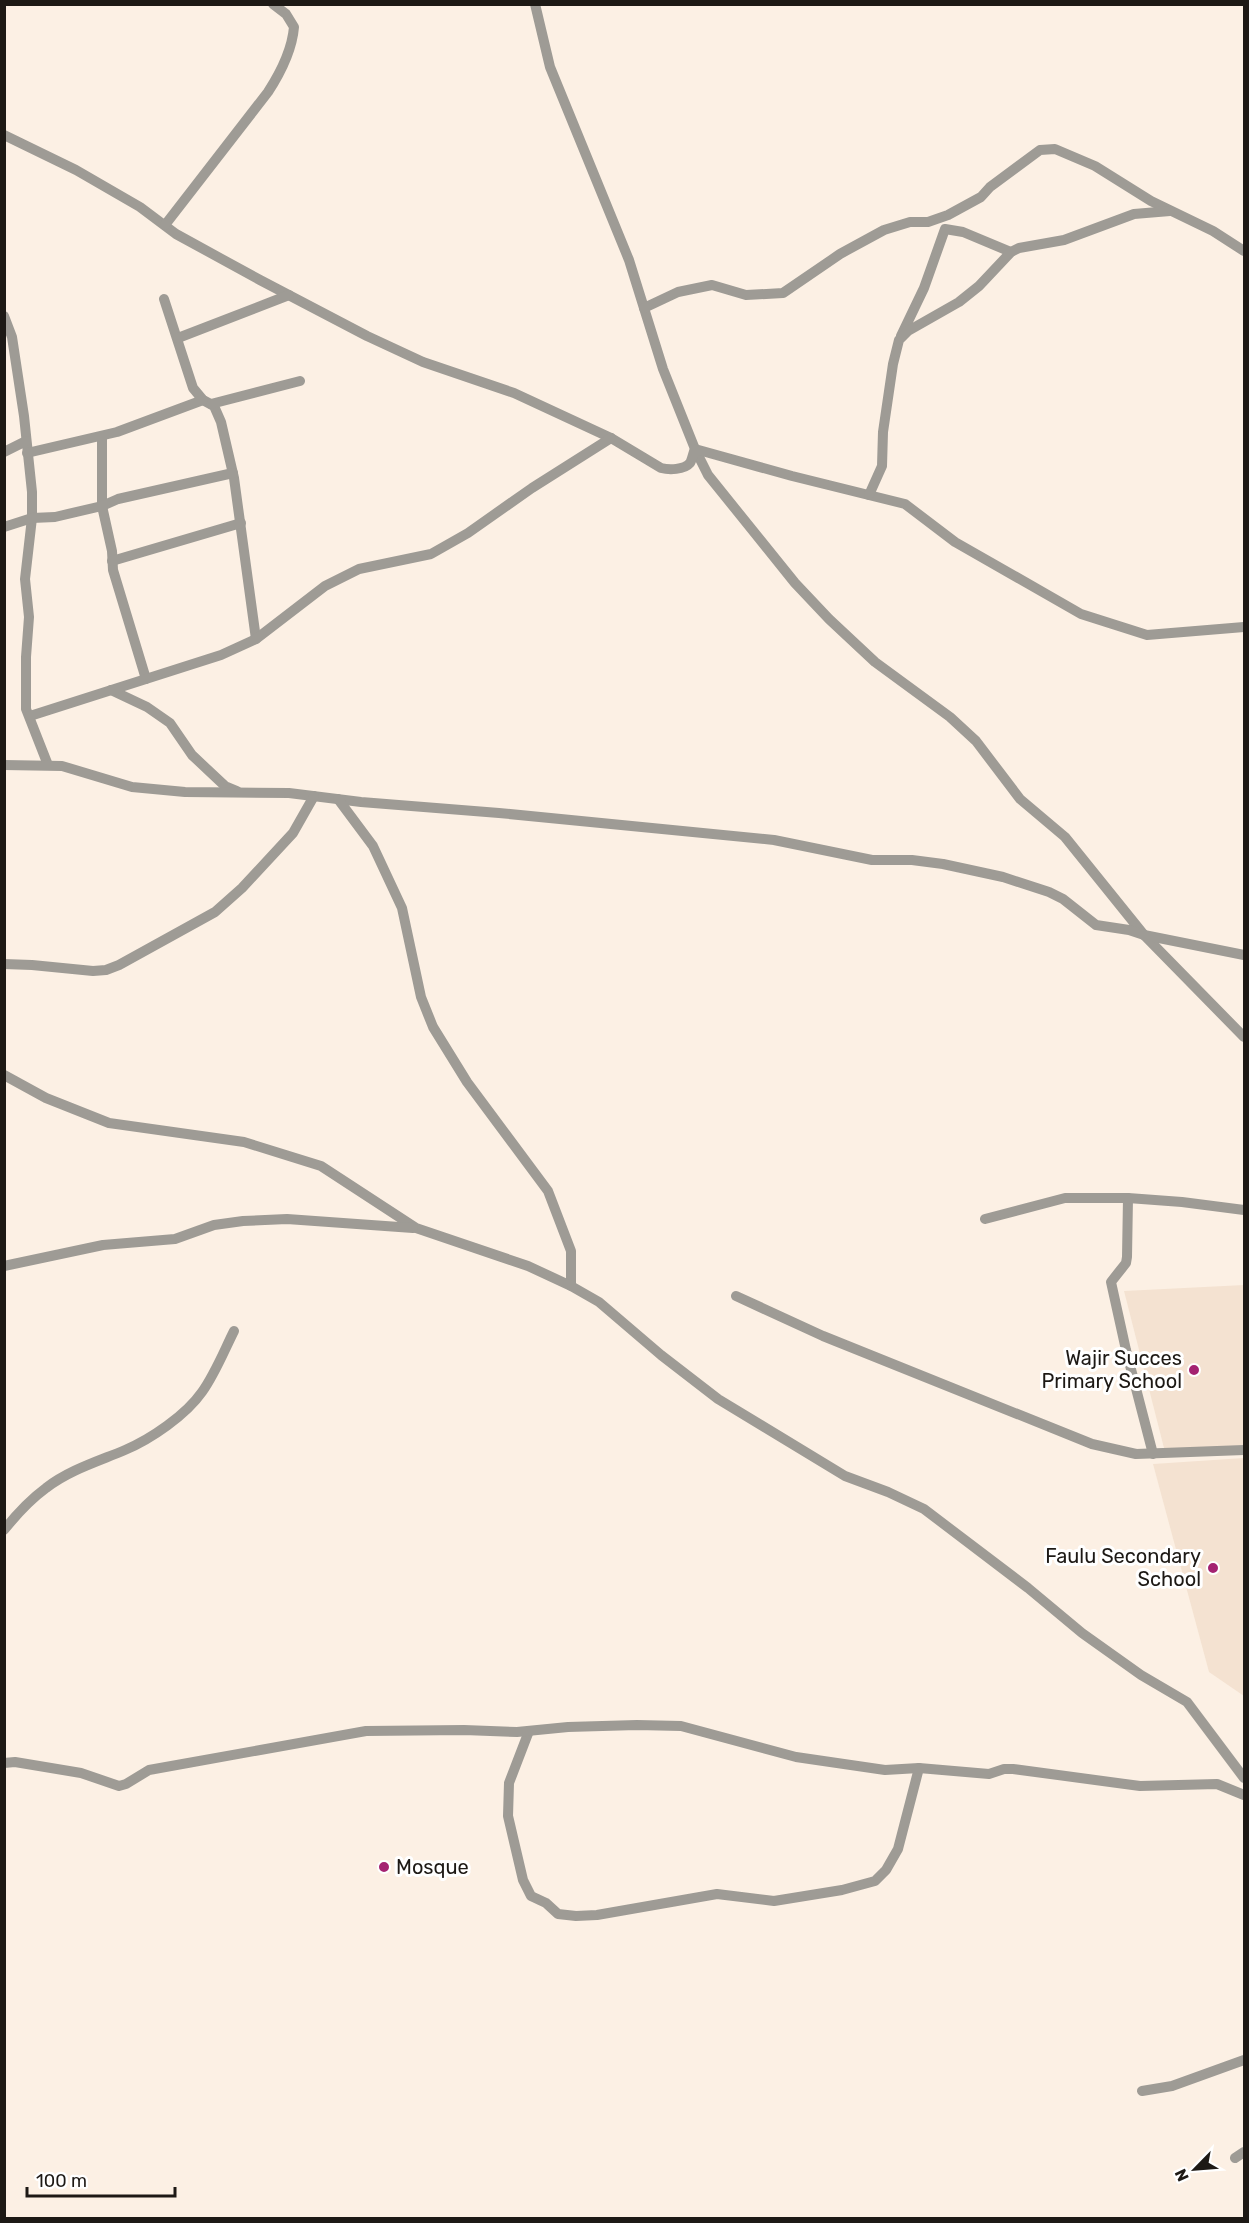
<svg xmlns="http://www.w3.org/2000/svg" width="1249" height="2223" viewBox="0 0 1249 2223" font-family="Rubik,sans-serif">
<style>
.built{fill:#f4e2d1}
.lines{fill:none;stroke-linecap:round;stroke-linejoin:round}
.minor{stroke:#9e9b95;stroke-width:10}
.poi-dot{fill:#a42271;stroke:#fff;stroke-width:2}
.labels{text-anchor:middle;stroke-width:6;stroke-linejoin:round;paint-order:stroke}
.poi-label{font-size:20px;fill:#1d1915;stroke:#fff;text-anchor:end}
</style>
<rect width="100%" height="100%" fill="#fcf0e4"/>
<g class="built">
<path d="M1244 1285V1449L1165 1452 1124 1291Z"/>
<path d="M1244 1458V1696L1209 1672 1153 1464Z"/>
</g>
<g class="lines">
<g class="minor">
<path d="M535 4 550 67 629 260 663 369 695 449 708 475 795 583 829 619 875 662 950 717 976 741 1020 799 1065 837 1144 935 1244 1037"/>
<path d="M4 135 76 170 140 207 176 234 260 280 367 336 423 362 514 393 611 438 661 468C669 470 684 470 690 463 692 460 693 453 695 449L792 476 905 504 955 542 1081 614 1147 635 1244 627"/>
<path d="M165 225 268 92C281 72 292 51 294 27L286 14 273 4"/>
<path d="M164 299 193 388 203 400 214 406 221 422 234 478 256 639"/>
<path d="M644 308 678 292 712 285 746 295 783 293 840 254 884 230 910 222H928L948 215 981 197 990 187 1040 150 1055 149 1095 166 1151 201 1213 231 1244 251"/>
<path d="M4 316 12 337 24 416 32 492V518L25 579 29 617 26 657V709L48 765"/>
<path d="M901 336 924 288 945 229 963 232 1011 252"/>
<path d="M178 338 289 295"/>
<path d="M211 404 300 381"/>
<path d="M102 437V506L112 551 113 570 146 679"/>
<path d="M4 452 26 441"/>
<path d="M27 453 117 432 203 400"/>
<path d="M869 495 882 466 883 432 893 364 899 340 908 331 959 302 979 286 1011 252 1019 248 1064 240 1134 214 1170 211"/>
<path d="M4 527 32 518 55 517 102 506 118 499 233 473"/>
<path d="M112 561 241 523"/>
<path d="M111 690 147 707 170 723 192 755 225 786 237 791"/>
<path d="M30 716 221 655 256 639 325 586 359 569 431 554 468 533 532 488 611 438"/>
<path d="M4 765 62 766 132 787 185 792 289 793 361 802 499 813 774 840 872 860H912L943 864 1003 877 1049 892 1063 899 1096 925 1129 930 1144 935 1244 955"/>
<path d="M338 799 373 846 402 908 421 997 433 1027 467 1082 548 1191 571 1251V1286"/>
<path d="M4 964 32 965 93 971 106 970 119 965 215 912 242 888 293 833 314 796"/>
<path d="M4 1075 46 1098 109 1123 244 1142 321 1166 416 1228 528 1266 571 1286 599 1302 661 1355 718 1399 845 1476 888 1492 924 1509 1028 1588 1082 1633 1141 1675 1187 1702 1244 1778"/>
<path d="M1128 1198 1127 1257 1126 1263 1111 1282 1126 1350 1153 1454"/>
<path d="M985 1219 1065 1198H1128L1182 1202 1244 1210"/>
<path d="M4 1266 103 1245 175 1239 214 1225 243 1221 287 1219 413 1228"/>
<path d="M736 1296 823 1336 1092 1444 1136 1454 1244 1450"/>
<path d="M4 1530C16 1515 31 1499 46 1488 69 1470 99 1461 125 1450 151 1439 186 1415 202 1392 215 1374 224 1351 234 1331"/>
<path d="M529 1731 509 1783 508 1816 523 1880 531 1896 546 1903 558 1914 576 1916 597 1915 717 1894 774 1901 842 1890 875 1881 886 1870 898 1849 919 1768"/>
<path d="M4 1763 15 1762 81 1773 119 1786 126 1784 149 1770 366 1731 464 1730 517 1732 568 1727 637 1725 681 1726 796 1757 885 1770 919 1768 989 1774 1004 1769H1013L1140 1786 1217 1784 1244 1795"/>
<path d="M1142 2091 1172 2086 1244 2060"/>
<path d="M1235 2158 1244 2152"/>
</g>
</g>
<g class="poi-dot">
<circle cx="1194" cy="1370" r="6"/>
<circle cx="1213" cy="1568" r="6"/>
<circle cx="384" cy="1867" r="6"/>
</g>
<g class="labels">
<g class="poi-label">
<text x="1182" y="1365">Wajir Succes<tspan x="1182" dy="23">Primary School</tspan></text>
<text x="1201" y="1563">Faulu Secondary<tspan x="1201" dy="23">School</tspan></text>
<text x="396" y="1874" text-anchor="start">Mosque</text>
</g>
</g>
<rect width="1249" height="2223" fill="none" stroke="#1d1915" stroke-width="12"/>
<g transform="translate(1195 2169) rotate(245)" stroke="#ffffff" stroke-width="4.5" paint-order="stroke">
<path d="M0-4.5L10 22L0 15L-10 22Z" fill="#1d1915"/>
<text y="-9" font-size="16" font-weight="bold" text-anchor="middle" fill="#1d1915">N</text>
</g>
<path d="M27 2187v9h148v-9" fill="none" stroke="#1d1915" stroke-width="3"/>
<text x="36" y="2187" font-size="18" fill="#1d1915" stroke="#ffffff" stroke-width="4.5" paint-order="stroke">100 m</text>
</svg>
